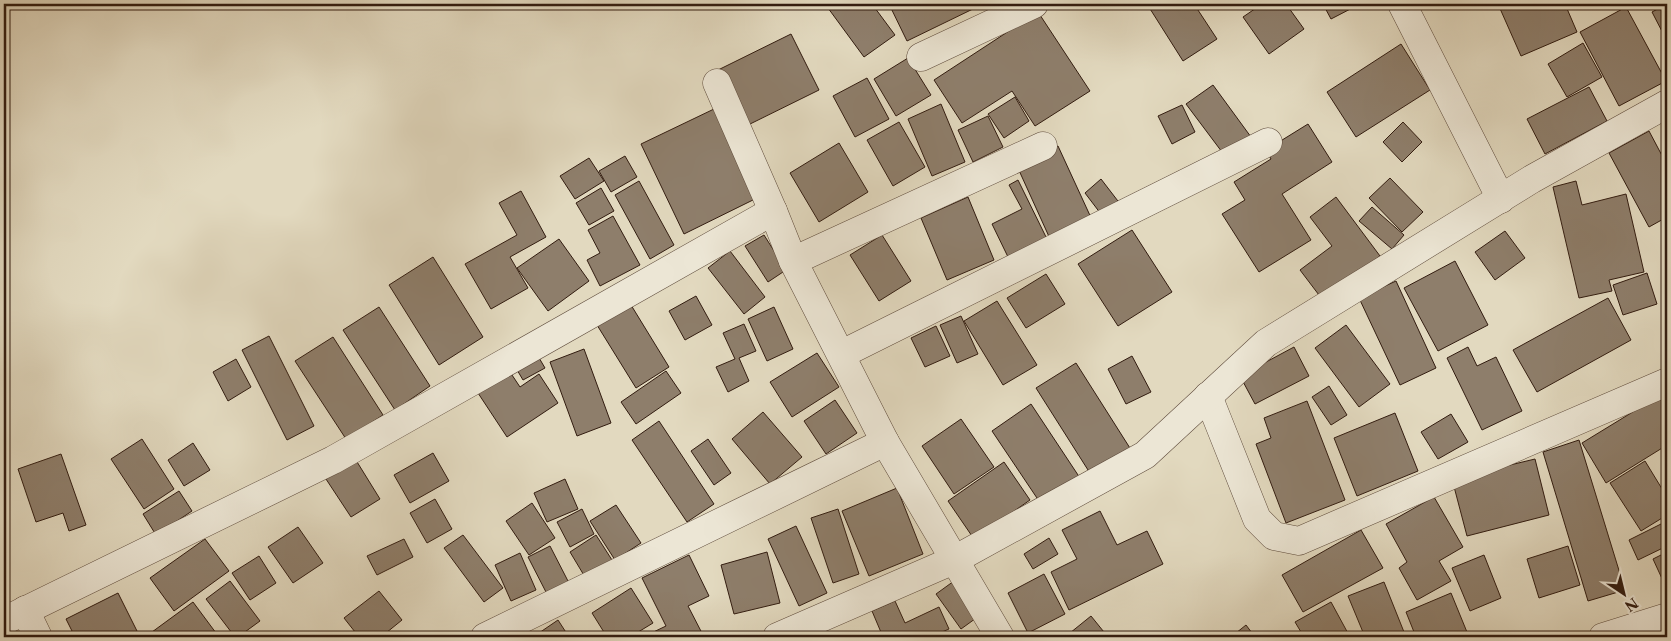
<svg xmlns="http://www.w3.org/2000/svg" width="1671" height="641" viewBox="0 0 1671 641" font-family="'Libre Caslon Text',serif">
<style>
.building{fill:#8e7e6b;stroke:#321c10}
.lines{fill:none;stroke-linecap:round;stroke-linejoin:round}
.minor-casing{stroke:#5e4b3c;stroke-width:29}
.minor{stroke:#ece6d5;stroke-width:28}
</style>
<rect width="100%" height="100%" fill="#e2d9bf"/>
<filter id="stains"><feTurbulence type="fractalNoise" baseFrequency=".004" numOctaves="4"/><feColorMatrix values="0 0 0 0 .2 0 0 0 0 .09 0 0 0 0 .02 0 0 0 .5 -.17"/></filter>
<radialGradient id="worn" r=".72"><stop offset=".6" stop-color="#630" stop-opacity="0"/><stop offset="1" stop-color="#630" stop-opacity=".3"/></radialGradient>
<g class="building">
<path d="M835 4H872L895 35 864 57 828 8Z"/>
<path d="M889 4H976L977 7 907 41Z"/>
<path d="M1147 4H1194L1217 39 1183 61Z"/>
<path d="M1262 4H1286L1304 29 1269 54 1243 17Z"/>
<path d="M1323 4H1360L1331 19Z"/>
<path d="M1498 4H1565L1577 32 1521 56Z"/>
<path d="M1667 4V41L1652 12Z"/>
<path d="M1626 7 1666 81 1619 106 1580 32Z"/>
<path d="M1038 12 1090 91 1035 126 1012 91 962 123 934 80Z"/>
<path d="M791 34 819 90 746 126 718 70Z"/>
<path d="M1583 43 1602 77 1567 97 1548 64Z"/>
<path d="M1401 44 1430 90 1356 137 1327 92Z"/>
<path d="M908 58 931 95 896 116 874 79Z"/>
<path d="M867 78 889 119 855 137 833 96Z"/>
<path d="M1213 85 1251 137 1225 156 1186 104Z"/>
<path d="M1589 87 1607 121 1545 154 1527 119Z"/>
<path d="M1015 97 1029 121 1004 138 988 114Z"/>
<path d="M941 104 965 162 932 176 908 119Z"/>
<path d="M1182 105 1195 132 1172 144 1158 116Z"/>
<path d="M714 109 757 198 684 234 641 144Z"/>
<path d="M988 116 1003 147 973 162 958 130Z"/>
<path d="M899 122 925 167 893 186 867 140Z"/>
<path d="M1403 122 1422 142 1402 162 1383 142Z"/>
<path d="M1308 124 1332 162 1282 194 1311 240 1259 272 1222 214 1245 200 1234 182 1271 159 1266 150Z"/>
<path d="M1649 131 1667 165V217L1649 227 1609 153Z"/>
<path d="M839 143 868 192 819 222 790 173Z"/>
<path d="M1058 146 1093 222 1051 241 1017 166Z"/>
<path d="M625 156 637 177 611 192 599 171Z"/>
<path d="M589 158 604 181 575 199 560 176Z"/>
<path d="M1390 178 1423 212 1402 232 1369 198Z"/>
<path d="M1101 179 1121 205 1104 218 1085 193Z"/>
<path d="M1018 180 1047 239 1009 259 992 224 1022 209 1009 185Z"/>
<path d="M639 181 674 245 650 259 615 195Z"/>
<path d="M1576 181 1582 205 1626 194 1644 272 1609 280 1612 291 1579 298 1553 187Z"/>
<path d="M601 188 614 211 589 225 576 203Z"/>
<path d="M521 191 546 237 510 257 528 288 491 309 465 264 517 235 499 203Z"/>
<path d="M968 197 994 260 947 280 921 218Z"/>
<path d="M1336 197 1380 256 1322 299 1300 270 1332 246 1310 217Z"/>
<path d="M1372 207 1404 235 1392 249 1359 221Z"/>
<path d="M613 216 640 265 600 286 587 260 600 253 588 230Z"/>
<path d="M1132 230 1172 292 1118 326 1078 264Z"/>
<path d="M1505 231 1525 258 1495 280 1475 252Z"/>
<path d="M764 235 786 270 768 282 745 246Z"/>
<path d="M882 235 911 281 879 301 850 255Z"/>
<path d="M559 239 589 281 548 311 517 268Z"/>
<path d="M730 251 765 297 744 314 708 268Z"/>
<path d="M433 257 483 337 439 365 389 285Z"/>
<path d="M1455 261 1488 325 1438 351 1404 288Z"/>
<path d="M1647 273 1657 304 1623 315 1613 285Z"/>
<path d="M1046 274 1065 304 1026 328 1007 298Z"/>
<path d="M1396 281 1436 368 1400 385 1359 298Z"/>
<path d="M696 296 712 325 685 340 669 311Z"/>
<path d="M1608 298 1631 340 1537 392 1513 350Z"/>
<path d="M997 301 1037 365 1003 385 964 321Z"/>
<path d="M631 305 669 367 636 388 597 325Z"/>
<path d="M379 307 430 386 395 410 343 330Z"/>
<path d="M774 307 793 349 767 361 748 319Z"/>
<path d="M961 316 978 354 957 363 940 325Z"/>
<path d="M744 324 756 351 739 358 749 381 728 392 716 367 735 359 723 333Z"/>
<path d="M1346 325 1390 384 1359 407 1315 348Z"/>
<path d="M936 326 950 356 925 367 911 338Z"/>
<path d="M269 336 314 426 287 440 242 350Z"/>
<path d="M333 337 383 415 346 439 295 361Z"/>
<path d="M1294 347 1309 376 1255 404 1240 376Z"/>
<path d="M1468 347 1477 366 1496 357 1522 411 1482 430 1447 358Z"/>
<path d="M584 349 611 423 577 436 550 362Z"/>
<path d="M535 351 545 368 523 380 513 363Z"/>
<path d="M817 353 839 387 792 417 770 382Z"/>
<path d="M1132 356 1151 392 1126 404 1108 369Z"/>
<path d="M236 359 251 387 228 401 213 372Z"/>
<path d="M1076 363 1135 456 1095 481 1036 388Z"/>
<path d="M666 371 681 393 636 424 621 402Z"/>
<path d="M510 372 520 387 539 374 558 403 507 437 478 393Z"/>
<path d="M1329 386 1347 415 1331 425 1312 397Z"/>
<path d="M1667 391V445L1606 483 1582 443Z"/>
<path d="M835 400 857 433 826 454 804 421Z"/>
<path d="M1307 401 1345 500 1286 523 1256 444 1271 438 1264 418Z"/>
<path d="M1031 404 1080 478 1041 504 992 431Z"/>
<path d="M763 412 802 457 770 484 732 439Z"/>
<path d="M1395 413 1418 471 1357 496 1334 438Z"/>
<path d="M1451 414 1468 442 1438 459 1421 432Z"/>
<path d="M961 419 994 467 954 494 922 446Z"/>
<path d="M659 421 714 504 687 522 632 440Z"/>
<path d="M142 439 174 489 144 509 111 459Z"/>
<path d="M708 439 731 473 714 485 691 451Z"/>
<path d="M1579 440 1625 590 1588 601 1543 452Z"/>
<path d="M193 443 210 470 184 486 168 460Z"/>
<path d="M433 453 449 481 410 503 394 475Z"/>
<path d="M61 454 86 525 69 531 63 513 36 522 18 469Z"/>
<path d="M354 457 380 499 351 517 324 476Z"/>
<path d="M1535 459 1549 515 1467 536 1452 479Z"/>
<path d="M1645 461 1667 497V515L1641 531 1610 483Z"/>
<path d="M1004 462 1030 500 974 539 948 501Z"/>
<path d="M565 479 578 509 547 522 534 493Z"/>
<path d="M897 488 923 554 869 576 842 511Z"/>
<path d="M179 491 192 511 156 535 143 514Z"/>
<path d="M1434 497 1463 547 1439 561 1451 581 1417 600 1399 568 1407 562 1386 524Z"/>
<path d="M435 499 452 529 427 543 410 513Z"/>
<path d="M532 503 555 538 529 555 506 521Z"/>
<path d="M616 505 641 543 615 560 590 521Z"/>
<path d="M582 509 594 534 570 547 557 522Z"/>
<path d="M838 509 859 574 833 583 811 518Z"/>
<path d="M1100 511 1117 545 1147 531 1163 564 1069 610 1051 572 1077 559 1062 530Z"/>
<path d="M1667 521V546L1638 560 1629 540Z"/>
<path d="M796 526 827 593 799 606 768 539Z"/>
<path d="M298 527 323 563 293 583 268 547Z"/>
<path d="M1361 530 1383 568 1303 612 1282 575Z"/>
<path d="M463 535 503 588 484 602 444 548Z"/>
<path d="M596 535 612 560 585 577 570 552Z"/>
<path d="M1049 538 1058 554 1033 569 1024 554Z"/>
<path d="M205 539 229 571 174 611 150 578Z"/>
<path d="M404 539 413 557 377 575 367 556Z"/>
<path d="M550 546 569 583 547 594 528 557Z"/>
<path d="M1568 546 1580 585 1539 598 1527 559Z"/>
<path d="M767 552 780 603 734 614 721 565Z"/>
<path d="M1667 552V581L1664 583 1653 559Z"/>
<path d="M520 553 536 590 511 601 495 565Z"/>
<path d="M689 555 709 596 688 606 704 637H643L666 626 642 578Z"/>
<path d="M1484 555 1501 598 1470 611 1452 568Z"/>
<path d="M259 556 276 583 250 600 232 573Z"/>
<path d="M1044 574 1065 614 1028 633 1008 593Z"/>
<path d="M230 581 260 621 238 637H235L206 599Z"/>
<path d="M954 581 979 616 961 629 936 594Z"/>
<path d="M1384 582 1406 637H1365L1348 596Z"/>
<path d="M631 588 653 623 630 637H607L592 613Z"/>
<path d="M379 591 402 620 381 637H359L344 618Z"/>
<path d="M118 593 140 637H75L66 619Z"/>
<path d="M1451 593 1469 637H1416L1406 612Z"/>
<path d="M895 601 905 623 939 607 949 629 930 637H883L872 611Z"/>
<path d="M193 602 219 637H156L152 632Z"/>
<path d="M1331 602 1350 637H1304L1295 622Z"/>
<path d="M1091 616 1108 637H1065Z"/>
<path d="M558 620 569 637H538L536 635Z"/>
<path d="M1246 625 1255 637H1231Z"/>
</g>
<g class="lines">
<defs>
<g id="minor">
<path d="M1402 4 1501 199"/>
<path d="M921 57 1034 4"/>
<path d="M717 83 773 211 793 261 885 442 1000 637"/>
<path d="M793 261 1043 146"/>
<path d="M842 354 1268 142"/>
<path d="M1208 396 1257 519 1274 536 1299 541 1667 382"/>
<path d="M25 610 38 637"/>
<path d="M4 621 333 460 773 211"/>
<path d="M485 637 885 442"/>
<path d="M777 637 954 560 1145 455 1266 343 1532 179 1667 104"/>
<path d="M1603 637 1667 617"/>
</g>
</defs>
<use href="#minor" class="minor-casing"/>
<use href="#minor" class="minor"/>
</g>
<rect width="1671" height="641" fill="none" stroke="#e2d9bf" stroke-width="20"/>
<rect x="5" y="5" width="1661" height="631" fill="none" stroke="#321c10" stroke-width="2.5"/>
<rect x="10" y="10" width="1651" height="621" fill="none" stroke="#321c10"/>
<g transform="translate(1624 594) rotate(145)" stroke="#ece6d5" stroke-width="4" paint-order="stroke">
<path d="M0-4L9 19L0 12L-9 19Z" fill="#321c10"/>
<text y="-8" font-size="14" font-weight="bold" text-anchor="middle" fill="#321c10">N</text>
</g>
<rect width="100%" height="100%" filter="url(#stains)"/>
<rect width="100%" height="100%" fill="url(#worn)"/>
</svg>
